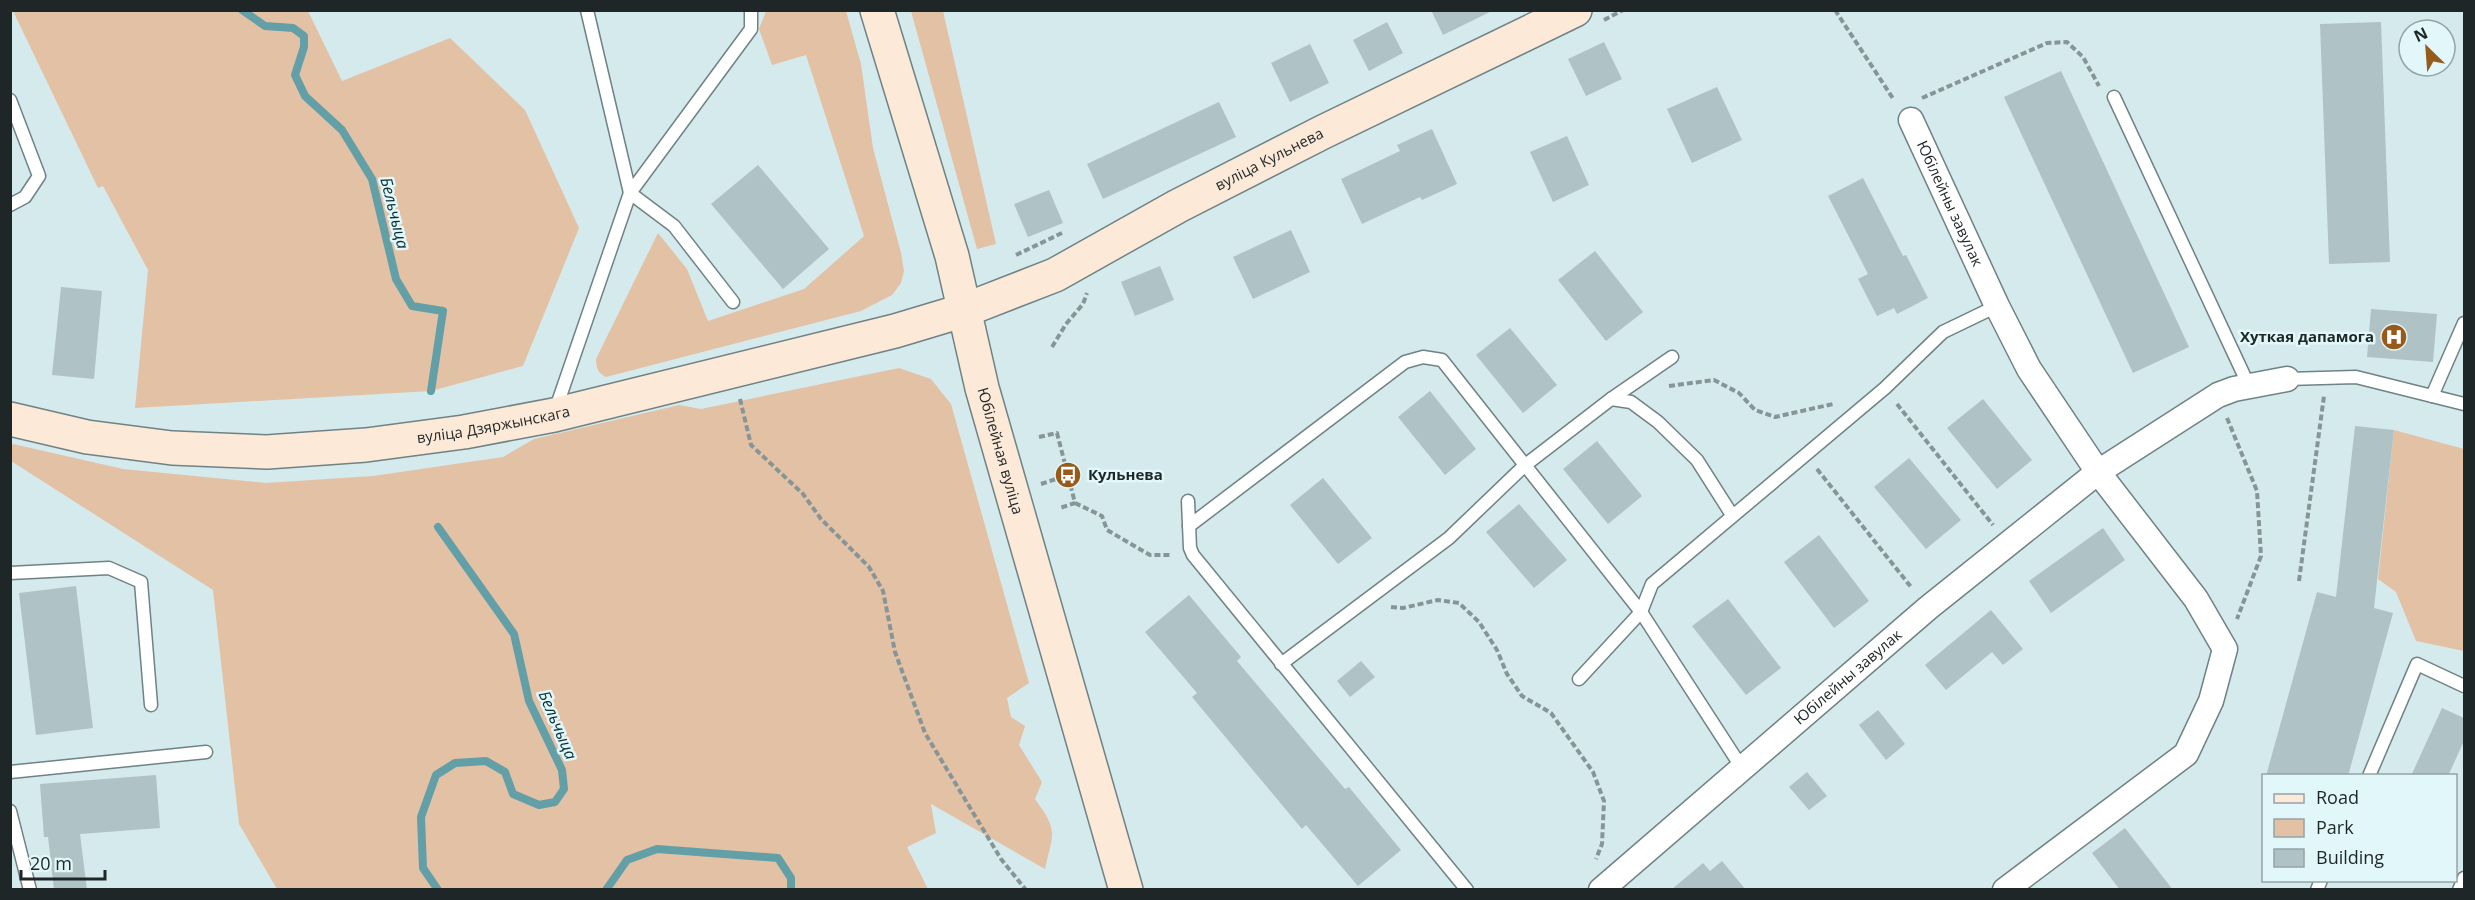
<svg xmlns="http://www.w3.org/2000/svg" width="2475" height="900" viewBox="0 0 2475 900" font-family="'Open Sans',sans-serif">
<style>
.green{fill:#e2c1a5}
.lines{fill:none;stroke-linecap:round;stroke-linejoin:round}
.stream{stroke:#629fa7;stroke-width:8}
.building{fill:#afc3c6}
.lane-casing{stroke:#6f8284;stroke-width:15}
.street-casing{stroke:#6f8284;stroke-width:27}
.secondary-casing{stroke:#6f8284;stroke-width:36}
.path{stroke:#869597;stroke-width:4;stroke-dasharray:6 3;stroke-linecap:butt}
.lane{stroke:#fff;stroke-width:12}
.street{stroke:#fff;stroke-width:24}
.secondary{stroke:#fce9d8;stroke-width:33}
.labels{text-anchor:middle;stroke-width:5;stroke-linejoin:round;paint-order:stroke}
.street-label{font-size:15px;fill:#1e2627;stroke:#e2f7fa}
.poi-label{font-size:15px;font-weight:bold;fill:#1e2627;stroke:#e2f7fa;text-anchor:end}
.water-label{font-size:16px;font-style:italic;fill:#042f34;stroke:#e2f7fa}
</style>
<rect width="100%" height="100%" fill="#d5eaed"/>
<g class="green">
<path d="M13 11H308L342 81 450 38 525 110 579 228 523 366 431 391 135 408 148 270 103 186 98 188Z"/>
<path d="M766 11H846L861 64 873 148 901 253 904 271 901 283 892 295 861 311 606 377C598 373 596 368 596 359L658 233 687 269 708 321 804 289 864 236 806 55 772 65 759 29Z"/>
<path d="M911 11H943L996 244 977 249Z"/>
<path d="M899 368 931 379 951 404 1029 683 1007 698 1011 717 1025 726 1019 745 1042 782 1035 799C1059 832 1053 832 1045 869L931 804 936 833 907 847 928 889H277L239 824 213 590 11 461V448L13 444 123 469 266 483 373 476 503 457 534 439 679 405 701 409Z"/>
<path d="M2394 430 2464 449V651L2416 641 2396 592 2378 579Z"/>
</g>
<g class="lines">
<g class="stream">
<path d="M242 10 265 26 293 28 304 36V47L295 75 305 96 342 130 372 179 396 279 412 306 443 311 431 391"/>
<path d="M438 890 423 868 421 817 436 775 455 763 486 761 505 772 513 794 539 805 555 802 564 789 562 770 529 701 514 634 438 527"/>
<path d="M606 890 627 860 657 849 778 858 791 878V890"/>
</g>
</g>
<g class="building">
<path d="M1431 10H1494L1443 35Z"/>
<path d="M1387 22 1403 53 1369 71 1353 40Z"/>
<path d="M2381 22 2390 262 2329 264 2320 24Z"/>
<path d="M1604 42 1622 79 1586 96 1568 59Z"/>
<path d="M1310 44 1329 83 1290 102 1271 63Z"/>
<path d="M2061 71 2189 347 2133 373 2004 97Z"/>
<path d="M1717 87 1742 140 1692 163 1667 109Z"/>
<path d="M1219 102 1236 137 1103 199 1087 164Z"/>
<path d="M1432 129 1457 184 1422 200 1420 197 1362 224 1341 179 1400 151 1397 145Z"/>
<path d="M1567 136 1589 185 1553 202 1530 152Z"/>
<path d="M758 165 829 249 783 289 711 204Z"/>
<path d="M1863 178 1903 256 1906 255 1928 298 1897 314 1894 308 1877 316 1858 279 1868 274 1828 196Z"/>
<path d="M1049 190 1063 223 1028 237 1014 204Z"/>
<path d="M1291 230 1310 272 1253 299 1233 257Z"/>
<path d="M1595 251 1643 312 1606 341 1558 280Z"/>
<path d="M1160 266 1174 300 1135 316 1121 282Z"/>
<path d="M61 287 102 291 94 379 52 375Z"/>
<path d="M2371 309 2437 314 2433 362 2367 357Z"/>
<path d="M1510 328 1557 385 1523 413 1476 355Z"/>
<path d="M1430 391 1476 449 1445 475 1398 417Z"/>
<path d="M1983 399 2032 460 1997 489 1947 428Z"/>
<path d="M2355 426 2394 430 2374 608 2393 613 2348 776H2266L2317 592 2336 597Z"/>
<path d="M1597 441 1642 496 1608 524 1563 469Z"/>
<path d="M1909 458 1961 520 1926 549 1874 487Z"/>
<path d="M1323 478 1372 538 1338 564 1290 505Z"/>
<path d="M1519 504 1567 560 1534 588 1486 532Z"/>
<path d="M2103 528 2125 560 2051 613 2029 581Z"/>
<path d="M1819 535 1869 601 1834 628 1784 562Z"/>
<path d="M76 586 93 728 36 735 19 593Z"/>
<path d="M1189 595 1241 657 1237 661 1345 789 1349 787 1401 850 1358 886 1306 825 1302 829 1192 697 1197 693 1145 632Z"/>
<path d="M1728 599 1781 668 1746 695 1692 626Z"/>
<path d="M1991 610 2023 649 2003 665 1992 652 1946 690 1925 665Z"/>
<path d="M1361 661 1375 677 1350 697 1337 681Z"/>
<path d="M2442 708 2464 718V741L2448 776H2411Z"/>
<path d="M1878 710 1905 744 1886 760 1859 725Z"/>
<path d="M1807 772 1827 796 1809 810 1789 787Z"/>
<path d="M156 775 160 828 80 834 87 890H54L48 837H44L40 784Z"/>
<path d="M2125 828 2173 890H2120L2092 853Z"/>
<path d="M1722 861 1746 890H1671L1703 863 1710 871Z"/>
</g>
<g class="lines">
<defs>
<g id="lane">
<path d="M587 10 630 193 674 226 733 302"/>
<path d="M2114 97 2249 386"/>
<path d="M10 100 39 176 25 197 10 205"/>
<path d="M2287 379 2356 377 2464 404"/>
<path d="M2432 396 2464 323"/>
<path d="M1611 399 1631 402 1658 422 1697 460 1732 515"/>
<path d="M555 411 630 193 751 29V10"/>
<path d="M1188 501 1190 548 1193 555 1467 890"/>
<path d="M1189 526 1405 362 1423 357 1442 360 1641 612 1742 768"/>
<path d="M10 573 109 568 141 582 151 705"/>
<path d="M1281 664 1449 538 1524 466 1611 399 1672 357"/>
<path d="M1579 679 1641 612 1652 584 1885 388 1943 332 1997 306"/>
<path d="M10 772 206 752"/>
<path d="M2369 776 2417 664 2464 686"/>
<path d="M10 811 30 890"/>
<path d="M2317 890 2321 880"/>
<path d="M2459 890 2464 878"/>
</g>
<g id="street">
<path id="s1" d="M1911 120 1997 306 2029 369 2098 472 2196 599 2225 649 2211 701 2186 754 2005 890"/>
<path id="s2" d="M1601 890 1928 608 2098 472 2218 395 2234 389 2287 379"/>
</g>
<g id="secondary">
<path id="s3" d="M877 10 952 256 982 388 1126 890"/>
<path id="s4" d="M10 419 87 437 172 448 267 452 366 445 464 432 554 415 895 331 965 310 1055 275 1178 206 1323 132 1575 10"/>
</g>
</defs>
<use href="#lane" class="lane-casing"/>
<use href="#street" class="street-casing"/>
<use href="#secondary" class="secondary-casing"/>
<g class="path">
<path d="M1835 10 1894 100"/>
<path d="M1604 20 1623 10"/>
<path d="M1922 98 2047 43 2067 42 2083 57 2099 86"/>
<path d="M1016 255 1064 232"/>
<path d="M1052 347 1066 324 1083 304 1087 293"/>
<path d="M1669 386 1714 380 1739 393 1755 410 1775 417 1833 404"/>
<path d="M740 399 751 445 803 494 821 519 869 567 883 591 895 652 925 733 1001 859 1026 890"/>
<path d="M1897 404 1993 525"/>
<path d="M2227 418 2257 491 2261 556 2237 619"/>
<path d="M1039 437 1057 433 1075 503 1060 508"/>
<path d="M1817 469 1911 587"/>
<path d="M1041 484 1068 475"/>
<path d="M1075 503 1102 516 1107 530 1150 555H1172"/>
<path d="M2299 581 2324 396"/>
<path d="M1391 607 1403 608 1438 600 1459 603 1479 622 1497 650 1507 674 1522 696 1551 713 1593 772 1604 801 1602 844 1596 859"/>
</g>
<use href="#lane" class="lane"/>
<use href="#street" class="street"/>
<use href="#secondary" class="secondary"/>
</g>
<defs>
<symbol id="hospital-disc" viewBox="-11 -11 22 22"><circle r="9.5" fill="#965a1b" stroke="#e2f7fa"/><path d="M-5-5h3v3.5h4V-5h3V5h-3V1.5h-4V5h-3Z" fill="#fff"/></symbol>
<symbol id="bus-disc" viewBox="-11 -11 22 22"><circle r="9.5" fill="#965a1b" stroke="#e2f7fa"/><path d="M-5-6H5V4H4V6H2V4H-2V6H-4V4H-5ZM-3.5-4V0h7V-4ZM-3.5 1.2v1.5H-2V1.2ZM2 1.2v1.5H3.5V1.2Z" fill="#fff"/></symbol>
</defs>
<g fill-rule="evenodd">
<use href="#hospital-disc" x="2379" y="322" width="30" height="30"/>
<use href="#bus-disc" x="1053" y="460" width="30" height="30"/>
</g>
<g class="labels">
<g class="street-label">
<text dy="5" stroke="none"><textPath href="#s4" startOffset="1314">вуліца Кульнева</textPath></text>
<text dy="5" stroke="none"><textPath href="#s1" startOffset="92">Юбілейны завулак</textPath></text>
<text dy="5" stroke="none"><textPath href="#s4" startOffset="488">вуліца Дзяржынскага</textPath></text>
<text dy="5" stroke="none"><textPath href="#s3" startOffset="458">Юбілейная вуліца</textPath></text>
<text dy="5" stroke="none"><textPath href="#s2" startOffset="326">Юбілейны завулак</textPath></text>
</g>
<g class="poi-label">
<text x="2374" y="342">Хуткая дапамога</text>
<text x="1088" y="480" text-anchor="start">Кульнева</text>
</g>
<g class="water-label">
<text transform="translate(395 213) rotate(76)" y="6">Бельчыца</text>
<text transform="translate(558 725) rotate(67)" y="6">Бельчыца</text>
</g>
</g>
<rect width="2475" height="900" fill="none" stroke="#1e2627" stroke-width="24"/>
<rect x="2262" y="774" width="195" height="108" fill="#e2f7fa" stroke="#94a3a6" stroke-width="1.5"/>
<rect x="2274" y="794" width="30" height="9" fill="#fce9d8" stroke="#94a3a6" stroke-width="1.5"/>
<text x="2316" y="804" font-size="18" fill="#1e2627">Road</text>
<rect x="2274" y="819" width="30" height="18" fill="#e2c1a5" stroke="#94a3a6" stroke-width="1.5"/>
<text x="2316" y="834" font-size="18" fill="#1e2627">Park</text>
<rect x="2274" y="849" width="30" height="18" fill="#afc3c6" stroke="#94a3a6" stroke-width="1.5"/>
<text x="2316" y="864" font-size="18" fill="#1e2627">Building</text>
<g transform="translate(2427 48) rotate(335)"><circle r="28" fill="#e2f7fa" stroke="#94a3a6" stroke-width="1.5"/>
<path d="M0-4.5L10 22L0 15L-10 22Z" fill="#965a1b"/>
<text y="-9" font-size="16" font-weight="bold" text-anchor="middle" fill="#1e2627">N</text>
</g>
<path d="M21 870v9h84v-9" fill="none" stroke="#1e2627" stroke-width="3"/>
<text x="30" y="870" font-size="18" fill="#1e2627" stroke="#e2f7fa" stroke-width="4.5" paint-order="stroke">20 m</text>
</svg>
